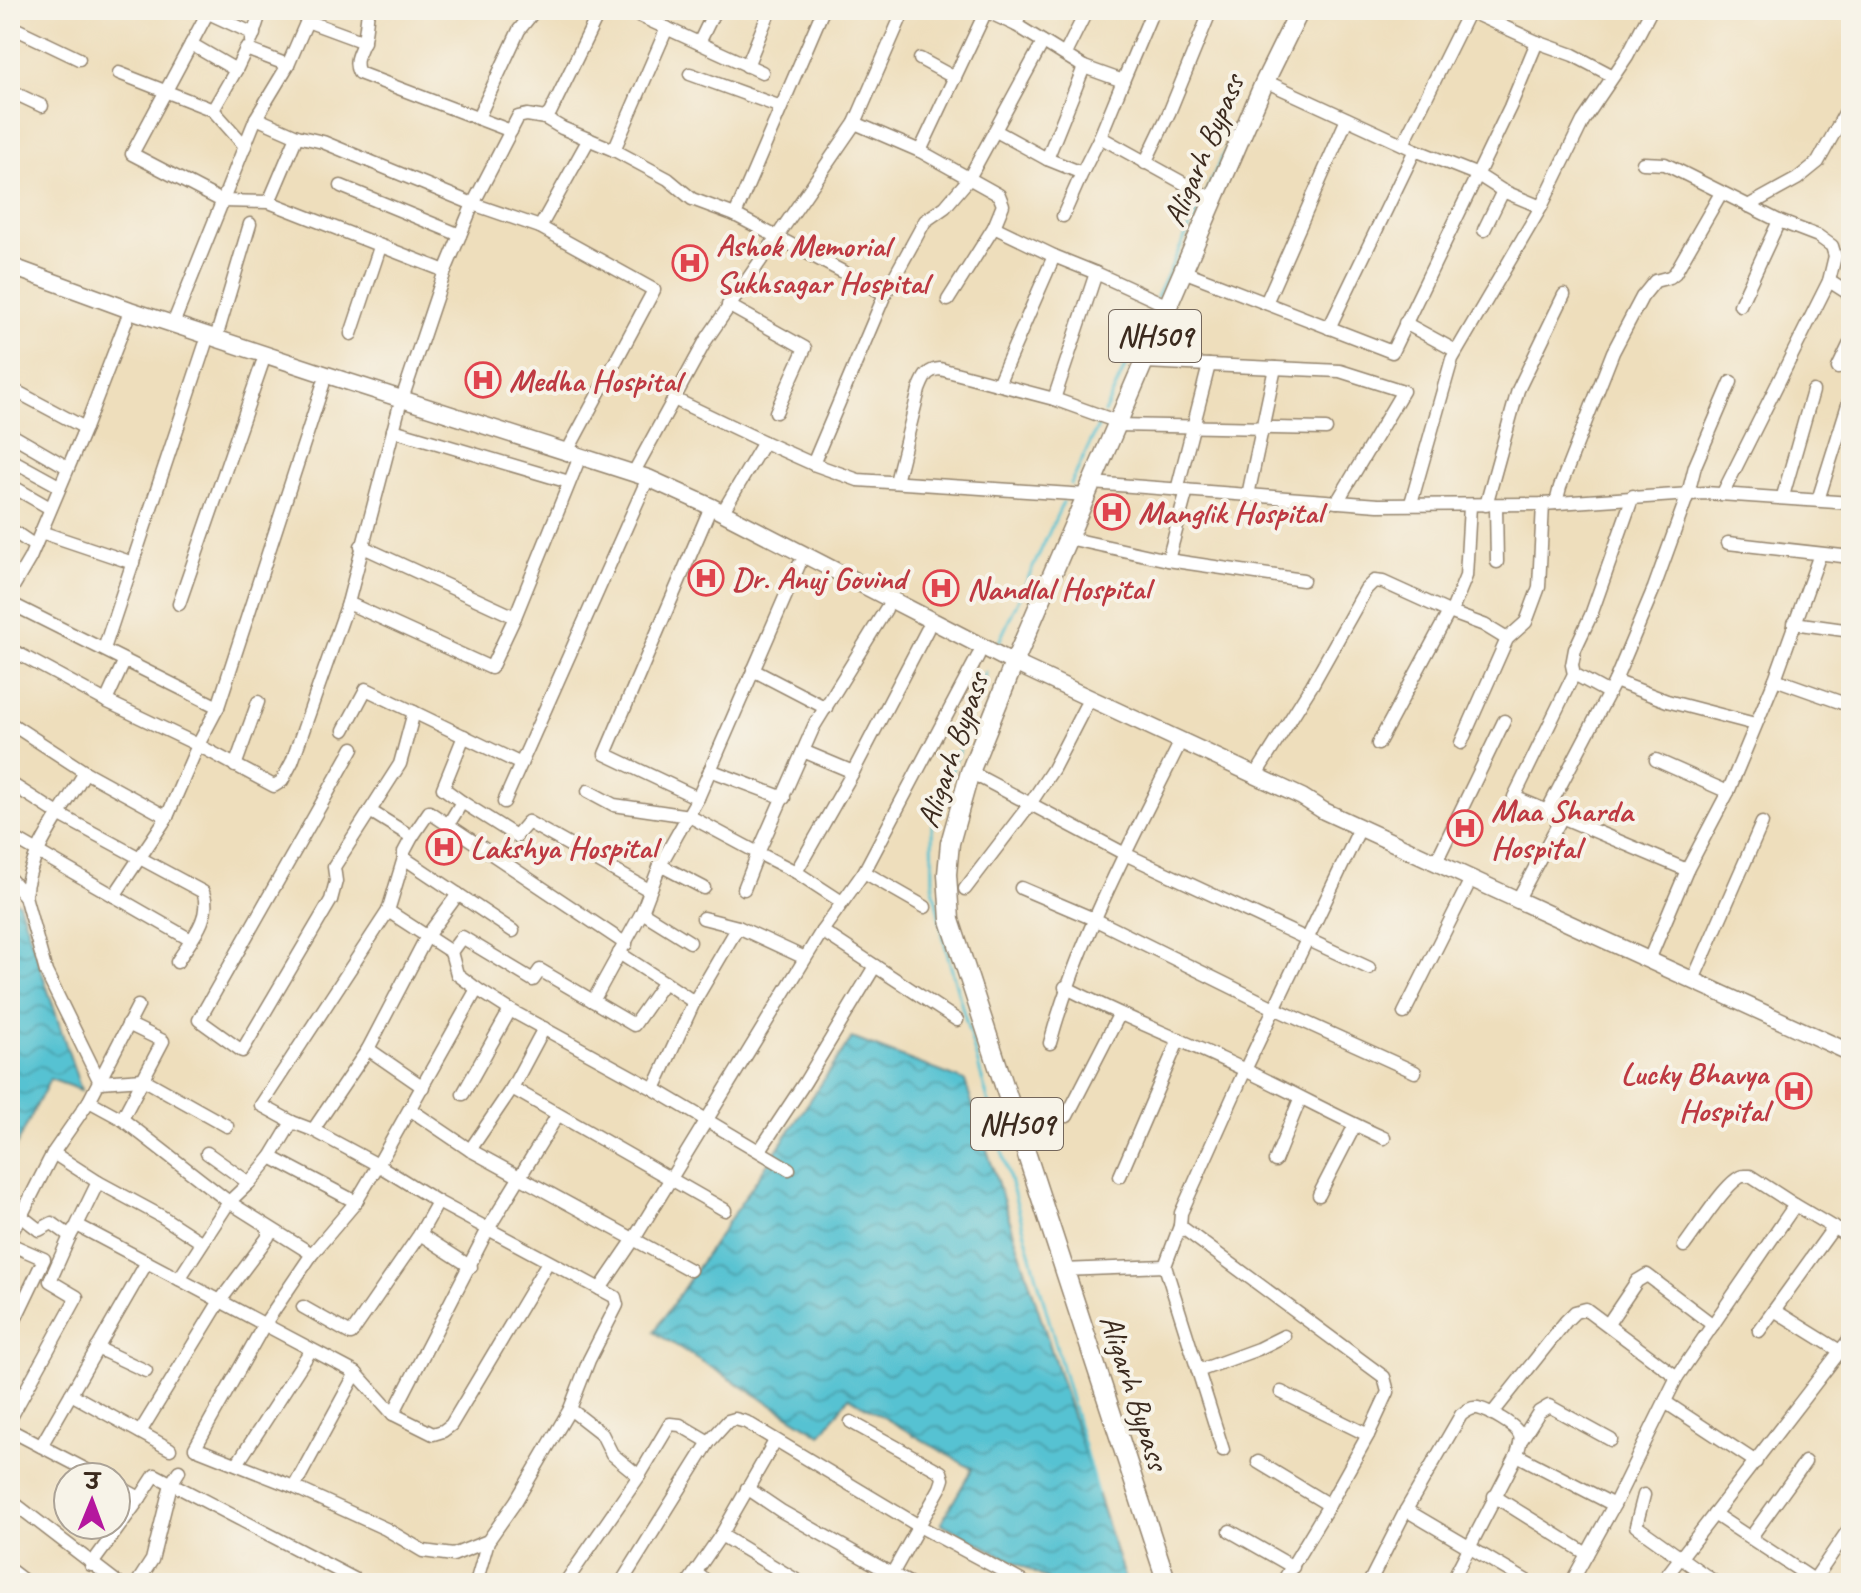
<svg xmlns="http://www.w3.org/2000/svg" width="1861" height="1593" viewBox="0 0 1861 1593" font-family="Caveat,'Playpen Sans Deva',sans-serif">
<style>
.water{fill:url(#water-waves);stroke:#497678;stroke-width:2}
.lines{fill:none;stroke-linecap:round;stroke-linejoin:round}
.stream{stroke:#57c2d2;stroke-width:3}
.minor-casing{stroke:#94846d;stroke-width:15}
.major-casing{stroke:#94846d;stroke-width:19}
.highway-casing{stroke:#94846d;stroke-width:21}
.minor{stroke:#fff;stroke-width:12}
.major{stroke:#fff;stroke-width:16}
.highway{stroke:#fff;stroke-width:18}
.labels{text-anchor:middle;stroke-width:8;stroke-linejoin:round;paint-order:stroke}
.shield{fill:#f7f3e8;stroke:#73665b;stroke-width:2}
.shield-label{font-size:30px;font-weight:bold;fill:#3b2a1e}
.street-label{font-size:32px;fill:#3b2a1e;stroke:#f7f3e8}
.health-label{font-size:32px;font-weight:bold;fill:#be3a42;stroke:#f7f3e8;text-anchor:start}
</style>
<defs>
<pattern id="water-waves" width="16" height="10" patternUnits="userSpaceOnUse" patternTransform="scale(2)"><rect width="16" height="10" fill="#57c2d2"/><path d="M0 5q4-4 8 0t8 0" fill="none" stroke="#499eaa"/></pattern>
</defs>
<rect width="100%" height="100%" fill="#f7f3e8"/>
<filter id="ink" filterUnits="userSpaceOnUse"><feTurbulence type="fractalNoise" baseFrequency=".0125" numOctaves="2"/><feDisplacementMap in="SourceGraphic" scale="16" xChannelSelector="R" yChannelSelector="G"/><feConvolveMatrix kernelMatrix="1 2 1 2 8 2 1 2 1" color-interpolation-filters="sRGB"/></filter>
<filter id="wash" filterUnits="userSpaceOnUse"><feTurbulence type="fractalNoise" baseFrequency=".006" numOctaves="4" result="noise"/><feDisplacementMap in="SourceGraphic" scale="32" xChannelSelector="R" yChannelSelector="G"/><feGaussianBlur stdDeviation="1.8" result="paint"/><feColorMatrix in="noise" values="0 0 0 0 0 0 0 0 0 0 0 0 0 0 0 0 0 1.4 0 .05"/><feComposite in="paint" operator="in"/></filter>
<g filter="url(#wash)">
<rect width="100%" height="100%" fill="#eedebc"/>
<g class="water">
<path d="M10 898 19 903 81 1090 50 1079 10 1158Z"/>
<path d="M852 1038 965 1081 1126 1583H1054L941 1523 972 1469 849 1397 821 1435 654 1332Z"/>
</g>
<g class="lines">
<g class="stream">
<path d="M1206 192 1228 144"/>
<path d="M1157 297 1203 199"/>
<path d="M1104 413 1154 304"/>
<path d="M1071 484 1101 420"/>
<path d="M998 644 1063 502"/>
<path d="M986 672 932 826 933 887 946 949 1097 1493"/>
</g>
</g>
</g>
<g filter="url(#ink)">
<g class="lines">
<defs>
<g id="minor">
<path d="M202 10 254 34"/>
<path d="M368 10C367 19 366 30 364 39 361 52 352 59 359 73L511 131"/>
<path d="M627 10 762 72"/>
<path d="M1845 10 1851 14"/>
<path d="M986 11 1016 25 1084 67 1123 81 1153 10"/>
<path d="M1016 25 1022 10"/>
<path d="M10 26 79 59"/>
<path d="M251 41 261 10"/>
<path d="M1537 42 1573 55 1613 76"/>
<path d="M699 43 715 10"/>
<path d="M191 44 209 10"/>
<path d="M1065 54 1087 10"/>
<path d="M920 59 955 78"/>
<path d="M747 66 770 10"/>
<path d="M119 73 213 110 245 146"/>
<path d="M690 74 781 107"/>
<path d="M1123 81 1100 137 1214 200"/>
<path d="M1265 81 1415 150 1478 175 1503 191 1541 207 1583 121 1627 56 1651 10"/>
<path d="M10 91 42 106"/>
<path d="M213 110 236 70"/>
<path d="M256 118 297 136 269 202 445 271"/>
<path d="M478 118 519 30 535 10"/>
<path d="M545 118 562 128 614 150 668 179 692 199 735 215"/>
<path d="M855 123 920 151 999 195 1003 205 994 227"/>
<path d="M996 131 1047 159 1082 173 1100 137"/>
<path d="M297 136 323 142 473 204 540 227 654 290 568 450"/>
<path d="M614 150 667 28"/>
<path d="M920 151 986 11 984 10"/>
<path d="M1047 159 1084 67"/>
<path d="M1145 163 1169 113 1211 10"/>
<path d="M1643 163 1665 164 1779 221 1818 236 1832 246 1835 256 1829 281 1723 493"/>
<path d="M341 186 460 235"/>
<path d="M269 202 222 201 132 154 191 44 236 70 246 49 288 65"/>
<path d="M1748 206 1797 179 1818 162 1851 102"/>
<path d="M1063 216 1082 173"/>
<path d="M540 227 589 139"/>
<path d="M1484 230 1503 191"/>
<path d="M1183 271 1392 352 1510 107 1537 42 1469 11 1403 144"/>
<path d="M1829 281 1851 295"/>
<path d="M885 294 925 221 945 207 968 180 1043 42"/>
<path d="M948 300 994 227 1054 256"/>
<path d="M1266 303 1347 119"/>
<path d="M728 305 805 348 776 412"/>
<path d="M1740 305 1779 221"/>
<path d="M1405 323 1456 351"/>
<path d="M173 324 256 118 288 65 307 21 364 42"/>
<path d="M1329 328 1415 150"/>
<path d="M351 334 380 247"/>
<path d="M216 338 250 224"/>
<path d="M1144 362 1340 371 1403 391 1337 502"/>
<path d="M1838 368 1851 341"/>
<path d="M1731 382 1695 466 1688 494 1654 588 1615 681 1667 701 1755 724"/>
<path d="M998 384 1054 256 1096 273"/>
<path d="M323 385 218 707 198 745 274 786 282 781 292 762 348 603 399 408"/>
<path d="M10 388 85 428"/>
<path d="M402 399 445 271 473 204 518 117 527 115 545 118 550 113 600 10"/>
<path d="M674 399 764 442"/>
<path d="M1054 399 1096 273 1168 306"/>
<path d="M1117 425 1326 429"/>
<path d="M393 430 569 482"/>
<path d="M10 434 67 467"/>
<path d="M10 459 59 486"/>
<path d="M813 464 885 294 735 215 823 10"/>
<path d="M634 472 706 340 855 123 904 10"/>
<path d="M896 482 919 390C924 378 926 370 940 369L1054 399 1118 422"/>
<path d="M1092 483 1378 505 1543 504 1705 493 1851 503"/>
<path d="M10 485 50 508"/>
<path d="M1177 490 1209 365"/>
<path d="M1248 495 1275 368"/>
<path d="M1633 496 1591 615 1575 649 1572 665 1574 674 1514 797 1687 870"/>
<path d="M1783 496 1813 391"/>
<path d="M1818 500 1851 395"/>
<path d="M1411 503 1452 359 1541 207"/>
<path d="M1556 503 1560 487 1613 352 1642 297 1655 281 1670 277 1675 273 1721 193"/>
<path d="M1486 505 1518 390 1564 295"/>
<path d="M1496 506 1497 562"/>
<path d="M722 513 764 442 813 464 858 480 1087 495"/>
<path d="M10 529 35 546"/>
<path d="M41 532 133 563"/>
<path d="M1068 538 1168 560 1303 580"/>
<path d="M1728 543 1851 557"/>
<path d="M361 546 515 617"/>
<path d="M1168 560 1187 490"/>
<path d="M10 592 30 558 85 428 127 319"/>
<path d="M10 603 218 707"/>
<path d="M348 603 491 668 515 617 577 464"/>
<path d="M179 604 262 364"/>
<path d="M1449 612 1484 625 1507 639 1526 622 1539 587 1543 504"/>
<path d="M1451 613 1466 576 1470 506"/>
<path d="M1794 623 1851 631"/>
<path d="M10 649 106 701 198 745 167 817"/>
<path d="M104 649 205 345"/>
<path d="M753 670 826 708"/>
<path d="M1574 674 1607 692"/>
<path d="M1775 679 1851 706"/>
<path d="M106 701 124 662"/>
<path d="M10 723 85 772 167 817 114 896"/>
<path d="M344 730 366 689 521 764"/>
<path d="M1461 743 1507 639"/>
<path d="M353 748 199 1020 242 1051 331 900 336 881 334 867 400 764 414 712"/>
<path d="M803 751 814 726 886 609"/>
<path d="M1656 760 1728 792"/>
<path d="M235 766 258 702"/>
<path d="M710 770 784 798"/>
<path d="M970 772 1125 854 1369 968"/>
<path d="M1255 776 1312 685 1366 589 1374 581 1383 582 1449 612 1378 744"/>
<path d="M10 783 60 815 203 892C213 917 190 941 177 962"/>
<path d="M588 791 614 805 689 816 758 853 744 889"/>
<path d="M698 798 605 754 707 516"/>
<path d="M462 802 443 788 464 736"/>
<path d="M504 802 648 478"/>
<path d="M370 811 412 837 429 812 626 944"/>
<path d="M1547 811 1615 681"/>
<path d="M448 825 462 802 516 836 528 822 649 890"/>
<path d="M10 836 191 940"/>
<path d="M412 837 404 852V858L513 931"/>
<path d="M1436 862 1504 721"/>
<path d="M660 865 704 888"/>
<path d="M796 872 853 772 927 630"/>
<path d="M864 872 925 907"/>
<path d="M10 879 25 896 46 972 100 1082 143 1079 227 1126"/>
<path d="M1021 888 1096 920 1274 1008 1415 1072"/>
<path d="M965 889 1030 804 1053 769 1085 707"/>
<path d="M25 896C29 851 63 811 85 772"/>
<path d="M1518 899 1562 817"/>
<path d="M842 902 796 872 758 853 803 751 853 772"/>
<path d="M388 911 404 858"/>
<path d="M642 912 690 942"/>
<path d="M703 918 738 927"/>
<path d="M822 931 957 1020"/>
<path d="M451 952 462 937 533 980 540 970 634 1025 664 982 619 953"/>
<path d="M1649 960 1687 870 1728 792 1775 679 1820 554"/>
<path d="M1693 980 1762 823"/>
<path d="M664 982 694 1002"/>
<path d="M1065 987C1124 1018 1186 1041 1245 1070 1292 1092 1337 1117 1384 1138"/>
<path d="M593 1001 642 912 660 865 698 798 799 565"/>
<path d="M1404 1013 1471 879"/>
<path d="M1050 1043C1078 940 1130 844 1177 749"/>
<path d="M368 1049 423 1087"/>
<path d="M512 1088 725 1210"/>
<path d="M654 1089 694 1002 738 927 805 958"/>
<path d="M463 1094 510 1010"/>
<path d="M89 1101 122 1119 229 1202 312 1254"/>
<path d="M411 1110 470 1150 690 1270"/>
<path d="M1067 1116 1119 1015"/>
<path d="M122 1119 163 1041 128 1024"/>
<path d="M292 1122 261 1105 388 911 451 952 457 974 477 989 510 1010 654 1089 789 1169"/>
<path d="M313 1130 368 1049 427 936 458 894"/>
<path d="M470 1150 512 1088 544 1028"/>
<path d="M760 1150 805 1082 875 966"/>
<path d="M53 1153 98 1182 77 1225 356 1373 393 1414 433 1434 443 1431 451 1425 548 1262"/>
<path d="M207 1153 249 1183 271 1157 292 1122 313 1130 378 1165 477 989"/>
<path d="M271 1157 356 1202"/>
<path d="M1275 1161 1300 1099"/>
<path d="M1120 1176 1179 1039"/>
<path d="M98 1182 161 1216 201 1242"/>
<path d="M1319 1195 1355 1125"/>
<path d="M21 1216 53 1153 89 1101 138 1006"/>
<path d="M420 1234 471 1267"/>
<path d="M10 1235 21 1216 39 1230 52 1223 70 1236 74 1229"/>
<path d="M10 1244 44 1259 10 1330"/>
<path d="M1684 1246C1697 1229 1721 1190 1737 1179 1742 1175 1744 1176 1750 1176L1795 1205"/>
<path d="M1165 1266 1180 1226"/>
<path d="M1063 1270 1165 1266 1223 1450"/>
<path d="M179 1279 229 1202 249 1183"/>
<path d="M600 1289 634 1239 822 931 864 872 978 656"/>
<path d="M303 1307 351 1334 420 1234 438 1202"/>
<path d="M1774 1310 1840 1351"/>
<path d="M1608 1324 1637 1281 1647 1275 1713 1325"/>
<path d="M1759 1331 1834 1227"/>
<path d="M97 1348 146 1371"/>
<path d="M1198 1371 1258 1349 1284 1336"/>
<path d="M1281 1392 1368 1435"/>
<path d="M71 1394 170 1449"/>
<path d="M1665 1402 1756 1462"/>
<path d="M393 1414 488 1229 557 1116"/>
<path d="M1492 1414 1566 1321 1575 1312 1586 1309 1677 1377"/>
<path d="M10 1419 77 1297 50 1281 70 1236"/>
<path d="M851 1422 941 1472 943 1479 940 1488 892 1574 909 1583"/>
<path d="M10 1430 100 1477"/>
<path d="M140 1432 220 1301 268 1237V1227"/>
<path d="M1522 1439 1539 1412 1549 1406 1611 1440"/>
<path d="M775 1441 721 1535 801 1583"/>
<path d="M41 1446 147 1262"/>
<path d="M1517 1455 1614 1505"/>
<path d="M1258 1462 1329 1505"/>
<path d="M237 1464 311 1350"/>
<path d="M639 1476 670 1424 680 1425 709 1442"/>
<path d="M116 1485 140 1498 155 1475 362 1583"/>
<path d="M294 1487 356 1373"/>
<path d="M747 1488 781 1511 892 1574 887 1583"/>
<path d="M1644 1495 1636 1526 1716 1583"/>
<path d="M1494 1496 1587 1554"/>
<path d="M10 1500 118 1583"/>
<path d="M1406 1510 1530 1583"/>
<path d="M1714 1514 1814 1580"/>
<path d="M1230 1531 1293 1567"/>
<path d="M1751 1537 1805 1462"/>
<path d="M91 1565 140 1498"/>
<path d="M10 1570 27 1583"/>
<path d="M696 1573 709 1583"/>
<path d="M137 1583 152 1560 171 1484 179 1471"/>
<path d="M199 1583V1582"/>
<path d="M476 1583 488 1541 516 1501 570 1409 589 1360 617 1305 615 1297 600 1289 438 1202 378 1165 356 1202 312 1254 264 1325 195 1448 294 1487 386 1529 423 1551 453 1555 488 1541"/>
<path d="M565 1583 639 1476 612 1454 602 1434 570 1409"/>
<path d="M621 1583 709 1442 728 1421 735 1419 746 1422 919 1526 1025 1583"/>
<path d="M688 1583 721 1535"/>
<path d="M1282 1583 1329 1505 1368 1435 1388 1392 1384 1377 1180 1226 1181 1213 1245 1070 1360 828"/>
<path d="M1369 1583 1406 1510 1461 1415C1466 1411 1471 1407 1478 1408 1489 1411 1517 1425 1520 1436 1522 1442 1518 1449 1517 1455L1451 1583"/>
<path d="M1571 1583 1614 1505 1677 1377 1795 1205 1851 1238"/>
<path d="M1661 1583 1851 1337"/>
<path d="M1812 1583 1851 1526"/>
</g>
<path id="major" d="M10 266 130 310 327 375 648 478 712 507 1014 663 1302 797 1324 811 1851 1053"/>
<path id="highway" d="M1167 1583 950 920 947 874 950 843 970 772 1014 663 1265 81 1300 10"/>
</defs>
<use href="#minor" class="minor-casing"/>
<use href="#major" class="major-casing"/>
<use href="#highway" class="highway-casing"/>
<use href="#minor" class="minor"/>
<use href="#major" class="major"/>
<use href="#highway" class="highway"/>
</g>
</g>
<defs>
<symbol id="hospital-ring" viewBox="-11 -11 22 22"><circle r="9.5" fill="#f7f3e8" stroke="#e0444e" stroke-width="1.5"/><path d="M-5-5h3v3.5h4V-5h3V5h-3V1.5h-4V5h-3Z" fill="#e0444e"/></symbol>
</defs>
<g fill-rule="evenodd">
<use href="#hospital-ring" x="670" y="243" width="40" height="40"/>
<use href="#hospital-ring" x="463" y="360" width="40" height="40"/>
<use href="#hospital-ring" x="1092" y="492" width="40" height="40"/>
<use href="#hospital-ring" x="686" y="558" width="40" height="40"/>
<use href="#hospital-ring" x="921" y="568" width="40" height="40"/>
<use href="#hospital-ring" x="1445" y="808" width="40" height="40"/>
<use href="#hospital-ring" x="424" y="827" width="40" height="40"/>
<use href="#hospital-ring" x="1774" y="1071" width="40" height="40"/>
</g>
<g class="labels">
<g class="shield">
<rect x="1109" y="310" width="92" height="52" rx="6"/>
<rect x="971" y="1098" width="92" height="52" rx="6"/>
</g>
<g class="shield-label">
<text x="1155" y="346">NH509</text>
<text x="1017" y="1134">NH509</text>
</g>
<g class="street-label">
<text transform="translate(1203 150) rotate(-67)" y="11">Aligarh Bypass</text>
<text transform="translate(952 750) rotate(-71)" y="11">Aligarh Bypass</text>
<text transform="translate(1135 1392) rotate(72)" y="11">Aligarh Bypass</text>
</g>
<g class="health-label">
<text x="716" y="256">Ashok Memorial<tspan x="716" dy="37">Sukhsagar Hospital</tspan></text>
<text x="509" y="391">Medha Hospital</text>
<text x="1138" y="523">Manglik Hospital</text>
<text x="732" y="589">Dr. Anuj Govind</text>
<text x="967" y="599">Nandlal Hospital</text>
<text x="1491" y="821">Maa Sharda<tspan x="1491" dy="37">Hospital</tspan></text>
<text x="470" y="858">Lakshya Hospital</text>
<text x="1768" y="1084" text-anchor="end">Lucky Bhavya<tspan x="1768" dy="37">Hospital</tspan></text>
</g>
</g>
<rect width="1861" height="1593" fill="none" stroke="#f7f3e8" stroke-width="40"/>
<g transform="translate(92 1501) rotate(1)"><circle r="38" fill="#f7f3e8" stroke="#aca397" stroke-width="2"/>
<path d="M0-6L14 30L0 20L-14 30Z" fill="#b5179e"/>
<text y="-12" font-size="22" font-weight="bold" text-anchor="middle" fill="#3b2a1e">उ</text>
</g>
</svg>
